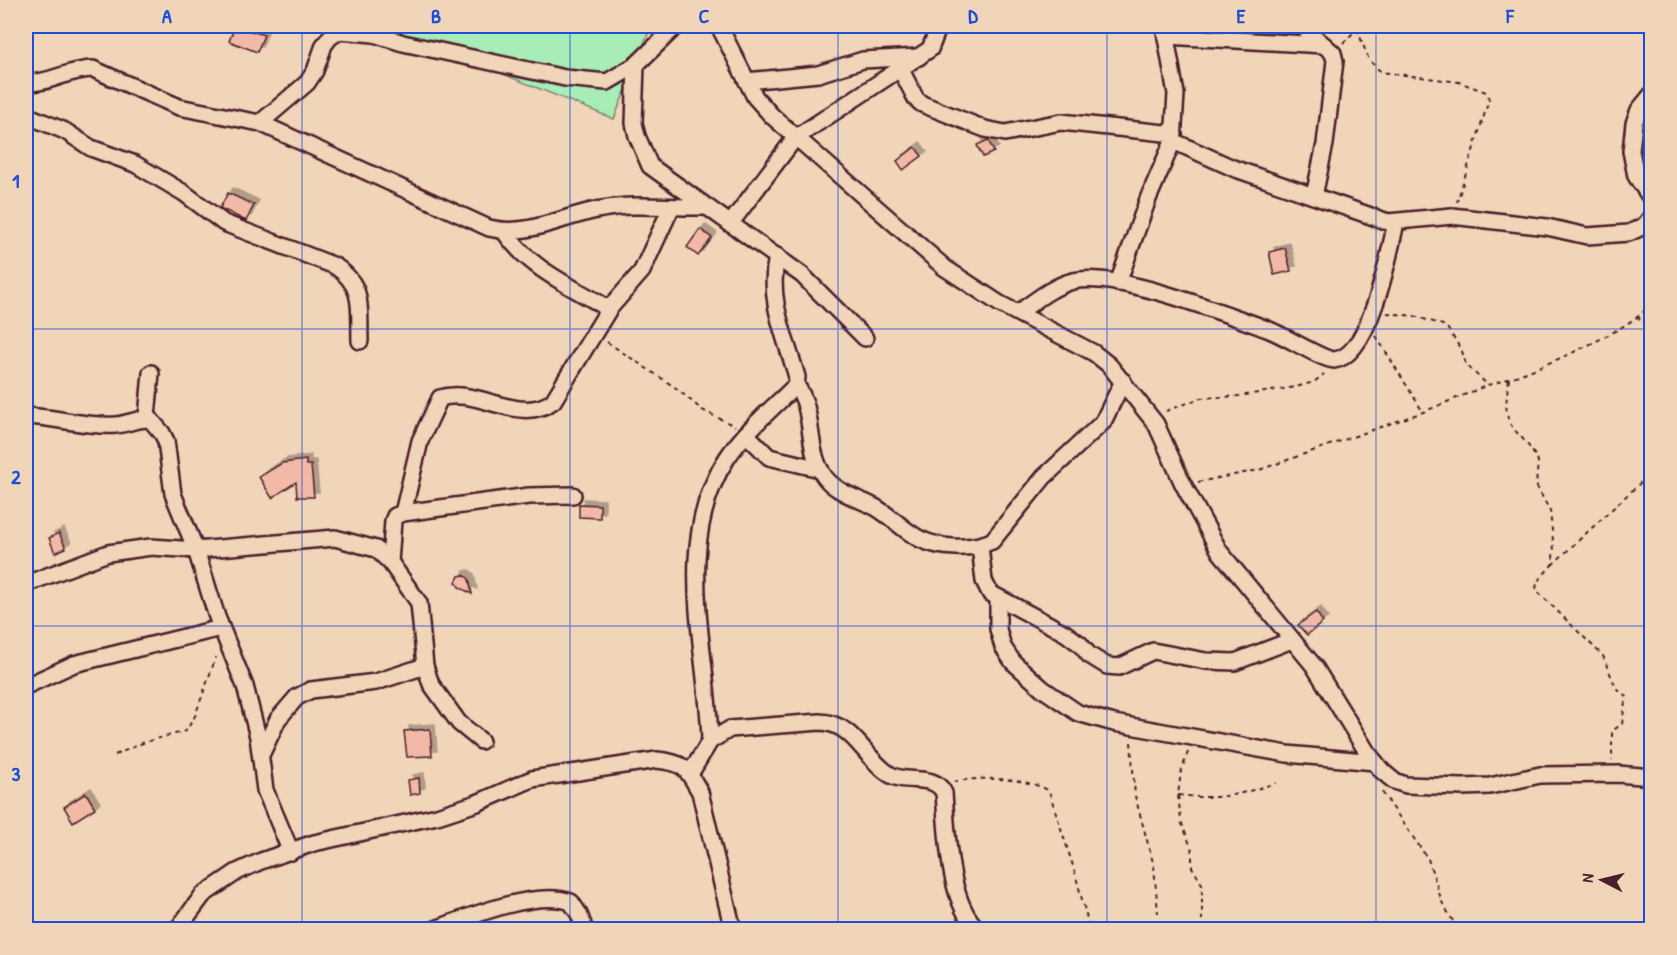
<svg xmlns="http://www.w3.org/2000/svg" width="1677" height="955" viewBox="0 0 1677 955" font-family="'Patrick Hand',sans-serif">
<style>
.green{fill:#a8ecb7;stroke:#798671;stroke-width:1.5}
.building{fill:#f1b9a6;stroke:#4a1f2b;stroke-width:1.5;filter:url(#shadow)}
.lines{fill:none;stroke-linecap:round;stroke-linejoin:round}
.street-casing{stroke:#4a1f2b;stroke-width:20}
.path{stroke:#4a1f2b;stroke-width:2;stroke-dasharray:4.5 4.5;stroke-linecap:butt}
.street{stroke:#f1d5b8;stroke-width:15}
.grid{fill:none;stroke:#1d4ed8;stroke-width:1.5;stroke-opacity:0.55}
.neatline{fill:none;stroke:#1d4ed8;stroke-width:2}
.grid-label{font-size:20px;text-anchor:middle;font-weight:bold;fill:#1d4ed8}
</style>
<defs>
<filter id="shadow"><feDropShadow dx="5" dy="-5" stdDeviation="0" flood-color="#0004"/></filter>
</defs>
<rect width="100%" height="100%" fill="#f1d5b8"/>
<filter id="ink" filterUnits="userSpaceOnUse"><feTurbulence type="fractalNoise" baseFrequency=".0167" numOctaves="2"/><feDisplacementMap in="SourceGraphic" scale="12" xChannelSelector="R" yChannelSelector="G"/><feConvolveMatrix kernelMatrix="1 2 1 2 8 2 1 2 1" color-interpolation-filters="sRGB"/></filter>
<g filter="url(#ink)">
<path class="green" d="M384 26H651L614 119Z"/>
<g class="building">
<path d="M235 26 264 35 257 52 229 41Z"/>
<path d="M988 140 994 152 983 157 977 145Z"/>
<path d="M915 147 922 156 903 170 897 161Z"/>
<path d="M228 193 254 205 246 221 220 208Z"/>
<path d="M700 229 712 238 698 256 687 247Z"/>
<path d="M1285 248 1291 271 1274 275 1269 252Z"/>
<path d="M306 460V465H311L314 497H297L296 482 272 498 259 477 282 463Z"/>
<path d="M579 504 600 505V518L579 517Z"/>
<path d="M59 533 66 548 55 553 49 538Z"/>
<path d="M464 575 469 579 472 594 459 587 456 582 459 576Z"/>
<path d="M1316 612 1323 622 1307 635 1298 625Z"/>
<path d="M430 729 432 756 407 757 404 731Z"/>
<path d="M419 778 420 793 410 795 408 780Z"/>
<path d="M86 793 95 808 73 822 64 807Z"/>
</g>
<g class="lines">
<defs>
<g id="street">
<path d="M719 26 755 97 772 116 945 268 1000 304 1094 353 1109 365 1156 424 1183 484 1220 552 1314 666 1367 752 1382 771 1394 781 1406 785 1462 787 1490 786 1540 775 1618 774 1652 777"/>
<path d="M1302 26 1333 53 1335 61 1325 144 1314 196"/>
<path d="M1166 36 1324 45"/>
<path d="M636 65 634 123 637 136 650 166 802 275 865 338"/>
<path d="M901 70 916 99 922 104 985 129 1005 133 1061 122 1174 134"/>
<path d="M747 81 818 74 863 60 919 57"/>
<path d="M26 83C49 84 69 69 93 69L179 107 260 123 489 228C528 238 564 215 602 209 635 203 671 208 705 207"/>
<path d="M1652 94 1639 110 1634 123 1631 151 1636 176 1652 200"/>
<path d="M26 115 65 131 91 148 135 164 184 193 224 223 335 266C365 286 359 309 360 341"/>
<path d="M260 123 307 83 315 71 324 45 330 37 340 31 374 34 403 43 565 78 607 82 636 65 676 26"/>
<path d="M1173 141 1233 168 1388 222 1452 216 1547 227 1587 236 1629 233 1644 226 1652 216"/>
<path d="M730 224 795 138 930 49 939 26"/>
<path d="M504 231C530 270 570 285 609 309"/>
<path d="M1118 283 1148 199 1173 141 1176 94 1164 26"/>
<path d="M1018 313C1035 301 1053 286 1073 281 1116 271 1223 313 1267 329 1282 334 1323 360 1334 360 1370 357 1390 251 1396 222"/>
<path d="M796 385C815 411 806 446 822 473 832 491 857 498 875 507 891 516 904 531 920 539 941 549 971 550 992 541L1044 477 1103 422 1123 381"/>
<path d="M26 416C56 417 85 427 116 425 128 424 138 418 150 419L162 433 166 441 173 494 196 550 217 617 245 686 258 737 265 790 291 852"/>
<path d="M150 419 147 417 151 373"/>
<path d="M746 434 769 457 820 469"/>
<path d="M403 513 420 441 440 398C477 386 519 426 553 401L609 309 642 271 671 208"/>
<path d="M980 546 984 581 990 593 1065 633 1080 644 1089 655 1107 666 1119 667 1153 651 1206 661 1235 662 1292 640"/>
<path d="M390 562 393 521 395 516 403 513 529 496 573 495"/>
<path d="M26 584 108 553 151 547 196 550 335 538 376 549 390 562 419 603 425 666 431 684 459 723 481 741"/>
<path d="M998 600V629L1003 647 1013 662 1043 689 1078 713 1114 723 1287 754 1375 762"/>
<path d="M26 686 74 664 221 628"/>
<path d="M710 741C708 649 672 543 727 458 745 431 773 408 796 385L797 377C785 335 767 300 777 256"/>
<path d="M261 755 278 719 297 697 311 690 376 682 425 666"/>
<path d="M690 774 710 741 730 729 820 722C854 723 863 757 889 774 906 785 934 772 944 793 947 830 948 905 979 930"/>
<path d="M177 930 203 895 237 872 261 861 314 843 437 816 477 803 532 779 657 760C686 763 686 768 700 792L733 930"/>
<path d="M433 930C468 917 536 889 571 902L579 914 585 930"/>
</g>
</defs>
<use href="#street" class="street-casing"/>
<g class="path">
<path d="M1357 29 1369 60 1381 72 1459 82 1486 92 1489 98 1487 106 1457 202"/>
<path d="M1343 43 1360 26"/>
<path d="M1387 313 1414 316 1446 326 1462 351 1466 365 1488 385C1520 377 1636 330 1652 302"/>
<path d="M1637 316 1652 331"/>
<path d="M1376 336 1423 412"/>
<path d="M607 342 676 388 702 410 735 426"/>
<path d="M1509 379C1500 437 1516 420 1538 461L1536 485 1550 511 1554 550 1552 565 1537 582 1536 590 1603 656 1616 688 1626 696 1622 724 1612 731V760"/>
<path d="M1166 411 1201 398 1239 396 1296 387 1314 382 1324 374"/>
<path d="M1198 482 1259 470 1423 412 1488 385"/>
<path d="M1552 565 1652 472"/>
<path d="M1131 742 1135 796 1154 866 1158 913"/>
<path d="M1188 752 1181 772 1178 795 1181 821 1192 850V867L1202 884V920"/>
<path d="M115 755 145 742 186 731 195 716 216 657"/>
<path d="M954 782C978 776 1030 778 1049 791L1074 869 1090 930"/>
<path d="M1382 792 1428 859 1442 902 1458 930"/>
<path d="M1178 795C1222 800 1234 796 1276 783"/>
</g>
<use href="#street" class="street"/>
</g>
</g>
<path class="grid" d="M302 26V930M570 26V930M838 26V930M1107 26V930M1376 26V930M26 329H1652M26 626H1652"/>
<rect width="1677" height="955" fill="none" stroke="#f1d5b8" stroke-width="66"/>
<g transform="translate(1602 880) rotate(277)" stroke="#f1d5b8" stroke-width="4.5" paint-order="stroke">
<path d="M0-4.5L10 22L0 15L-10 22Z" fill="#4a1f2b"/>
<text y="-9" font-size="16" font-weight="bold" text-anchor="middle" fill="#4a1f2b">N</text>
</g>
<rect x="33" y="33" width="1611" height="889" class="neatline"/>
<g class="grid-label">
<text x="167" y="23">A</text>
<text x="436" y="23">B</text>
<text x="704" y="23">C</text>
<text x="973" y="23">D</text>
<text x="1241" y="23">E</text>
<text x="1510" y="23">F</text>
<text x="16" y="188">1</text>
<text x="16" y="484">2</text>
<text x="16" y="781">3</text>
</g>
</svg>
